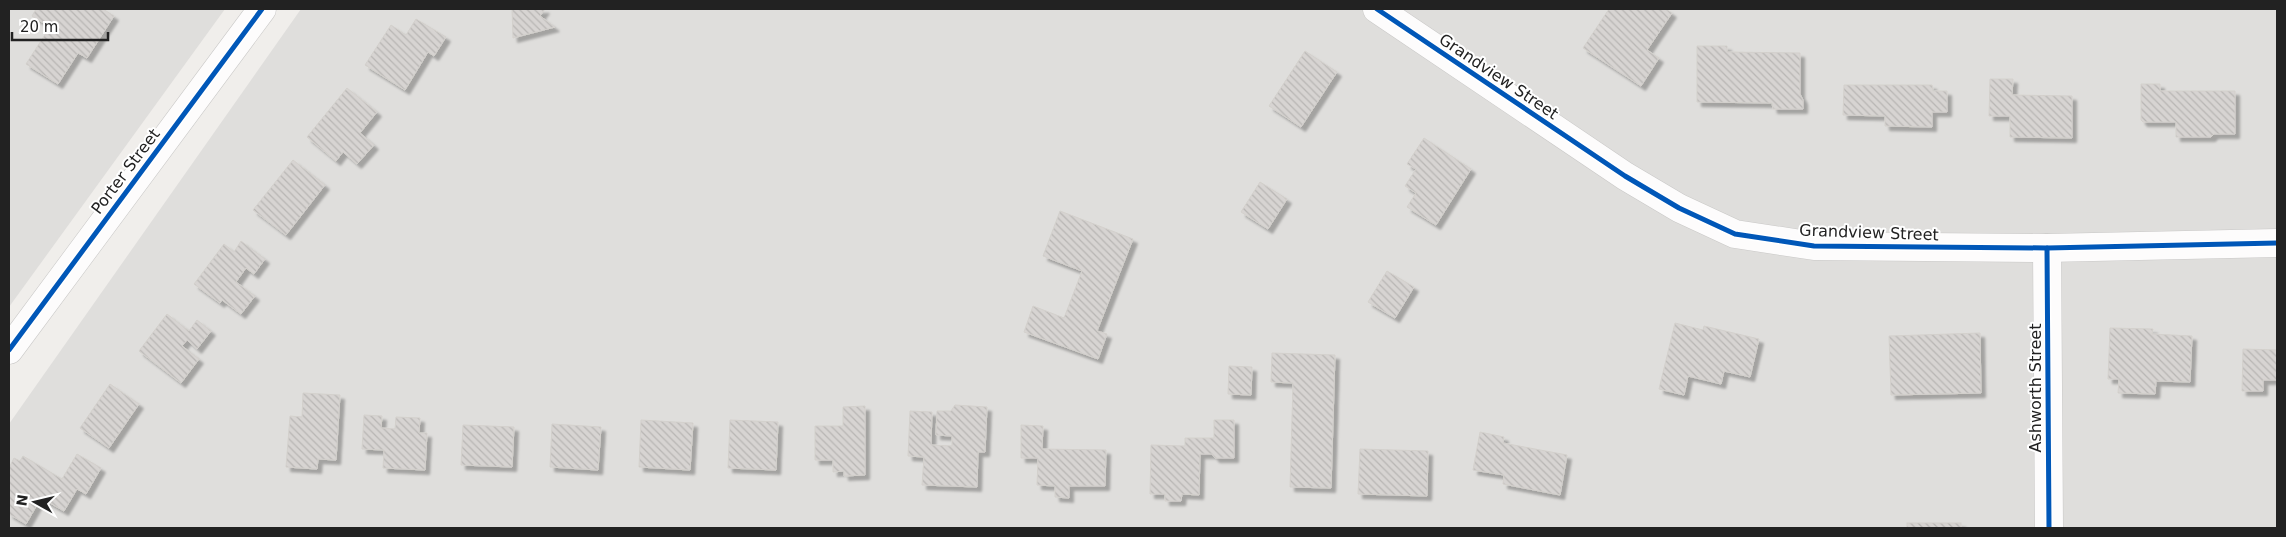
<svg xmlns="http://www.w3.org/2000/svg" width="2286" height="537" viewBox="0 0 2286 537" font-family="'DejaVu Sans',sans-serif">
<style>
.residential{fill:#dfdedc}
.building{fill:url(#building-back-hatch);stroke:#d3d0cc;filter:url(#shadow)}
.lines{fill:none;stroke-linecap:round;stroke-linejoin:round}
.minor-casing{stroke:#c9c8c7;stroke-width:29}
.minor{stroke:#fdfcfc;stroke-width:28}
.cycleway-casing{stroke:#fff;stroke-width:8}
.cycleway{stroke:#0057b8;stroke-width:5}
.labels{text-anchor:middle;stroke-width:4;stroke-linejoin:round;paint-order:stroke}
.street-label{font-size:16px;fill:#222;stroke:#fff}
</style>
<defs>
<pattern id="building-back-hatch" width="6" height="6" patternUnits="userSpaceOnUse" patternTransform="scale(1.25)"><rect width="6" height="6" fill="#d7d4d2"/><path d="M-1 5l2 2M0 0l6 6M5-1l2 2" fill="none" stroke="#b8b6b4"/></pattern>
<filter id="shadow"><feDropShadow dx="4.5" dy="4.5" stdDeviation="1" flood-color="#0004"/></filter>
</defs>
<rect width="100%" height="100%" fill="#f0eeeb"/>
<g class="residential">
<path d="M9 9H225L9 307Z"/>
<path d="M301 9H2277V528H9V424Z"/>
</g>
<g class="building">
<path d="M36 9H103L114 16 87 58 78 53 58 84 26 64 50 27 32 16Z"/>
<path d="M512 9H545L540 16 555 27 513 38Z"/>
<path d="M1609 9H1666L1672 13 1647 50 1659 58 1641 86 1583 48Z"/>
<path d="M416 19 446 37 434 56 428 52 405 90 365 65 391 25 406 35Z"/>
<path d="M1697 46H1727V52L1800 53V94L1803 100V109H1773L1772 103 1697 102Z"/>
<path d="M1305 51 1337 72 1301 127 1269 106Z"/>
<path d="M1990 79H2013L2012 95 2072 96V138L2010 137V116H1989Z"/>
<path d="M2141 84H2160V91H2235V134H2214L2211 137H2176V122H2143L2141 120Z"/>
<path d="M1844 85H1932L1933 91H1947V112H1932V127L1885 126V116L1843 115Z"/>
<path d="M347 88 377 112 360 133 374 145 357 164 343 152 336 161 307 137Z"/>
<path d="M1424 138 1471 169 1436 225 1407 207 1416 193 1405 186 1416 169 1407 164Z"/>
<path d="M293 160 325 185 286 235 253 210Z"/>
<path d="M1260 182 1287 199 1268 229 1241 212Z"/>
<path d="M1060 211 1133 239 1097 331 1107 334 1098 359 1024 332 1033 306 1064 318 1082 271 1043 256Z"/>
<path d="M241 241 265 259 254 274 246 268 236 282 255 296 241 314 222 300 220 303 194 284 224 244 234 252Z"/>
<path d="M1387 271 1414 287 1395 318 1368 302Z"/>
<path d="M167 314 189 331 197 320 211 331 197 349 187 340 182 346 199 359 181 383 139 351Z"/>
<path d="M1675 323 1703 330 1704 326 1759 339 1750 377 1724 371 1721 384 1688 376 1684 395 1659 389Z"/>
<path d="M2110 328 2153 329 2152 334 2192 336 2190 382 2156 381 2155 394 2118 393 2119 379H2108Z"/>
<path d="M1980 333 1981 393 1891 395 1889 336Z"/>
<path d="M2243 349 2277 350V380H2263V391H2242Z"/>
<path d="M1272 353 1335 355 1331 488 1290 487 1293 383 1271 382Z"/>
<path d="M1229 366 1252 367 1251 395 1228 394Z"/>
<path d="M110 384 139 404 109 448 80 428Z"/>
<path d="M303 393 340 395 336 460 318 459 317 469 286 467 290 416 302 417Z"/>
<path d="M955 405 987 407 985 452H978L977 487 922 485 924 457 908 456 910 411 932 412 931 445 952 446V436L936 435 937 411H951Z"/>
<path d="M865 406V475L844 476V471L833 472V460H815V426H843V407Z"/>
<path d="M364 415 382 416 381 428 395 429 396 417 420 418 419 433H427L425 470 383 468 384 450 362 449Z"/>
<path d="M641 420 693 423 690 470 639 467Z"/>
<path d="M730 420 778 422 776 470 728 468Z"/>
<path d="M1214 420H1234V458H1215L1212 454H1200L1199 495 1182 494 1181 501H1165V494H1150L1151 445 1185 446V438H1214Z"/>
<path d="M552 424 601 427 598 470 550 467Z"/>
<path d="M463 425 514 427 512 467 461 465Z"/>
<path d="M1021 425 1043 426 1042 449 1106 450 1105 486H1069V498L1055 497V486L1037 485 1038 458H1021Z"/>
<path d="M1480 432 1504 437 1503 443 1567 455 1560 495 1503 484 1504 475 1473 470Z"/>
<path d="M1360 449 1428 451 1427 496 1358 494Z"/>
<path d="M77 454 101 468 86 494 77 489 64 511 41 498 26 524 9 514V468L14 458 20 461 23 456 62 479Z"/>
<rect x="1907" y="523" width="54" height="5"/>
</g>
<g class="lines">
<defs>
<g id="minor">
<path d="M1377 9 1625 176 1679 208 1735 234 1814 246 2047 248 2277 243"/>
<path d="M2047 248 2049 528"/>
<path d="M9 350 262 9"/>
</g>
</defs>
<use href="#minor" class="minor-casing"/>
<use href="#minor" class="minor"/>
<defs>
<g id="cycleway">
<path d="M1377 9 1625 176 1679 208 1735 234 1814 246 2047 248 2277 243"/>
<path d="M2047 248 2049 528"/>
<path d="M9 350 262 9"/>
</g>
</defs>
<use href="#cycleway" class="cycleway-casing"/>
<use href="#cycleway" class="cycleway"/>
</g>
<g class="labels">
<g class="street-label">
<text transform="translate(1499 76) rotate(34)" y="6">Grandview Street</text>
<text transform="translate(125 171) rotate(-53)" y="6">Porter Street</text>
<text transform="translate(1869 232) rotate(2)" y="6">Grandview Street</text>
<text transform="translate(2035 388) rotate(-90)" y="6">Ashworth Street</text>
</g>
</g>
<rect width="2286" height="537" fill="none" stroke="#222222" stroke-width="20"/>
<g transform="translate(35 502) rotate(278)" stroke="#ffffff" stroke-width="4" paint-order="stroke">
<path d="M0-4L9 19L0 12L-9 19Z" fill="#222222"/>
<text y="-8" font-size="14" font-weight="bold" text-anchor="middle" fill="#222222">N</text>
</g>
<path d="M12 32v8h96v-8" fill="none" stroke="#222222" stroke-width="2.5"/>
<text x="20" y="32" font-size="15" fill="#222222" stroke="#ffffff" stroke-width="4" paint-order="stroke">20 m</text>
</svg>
